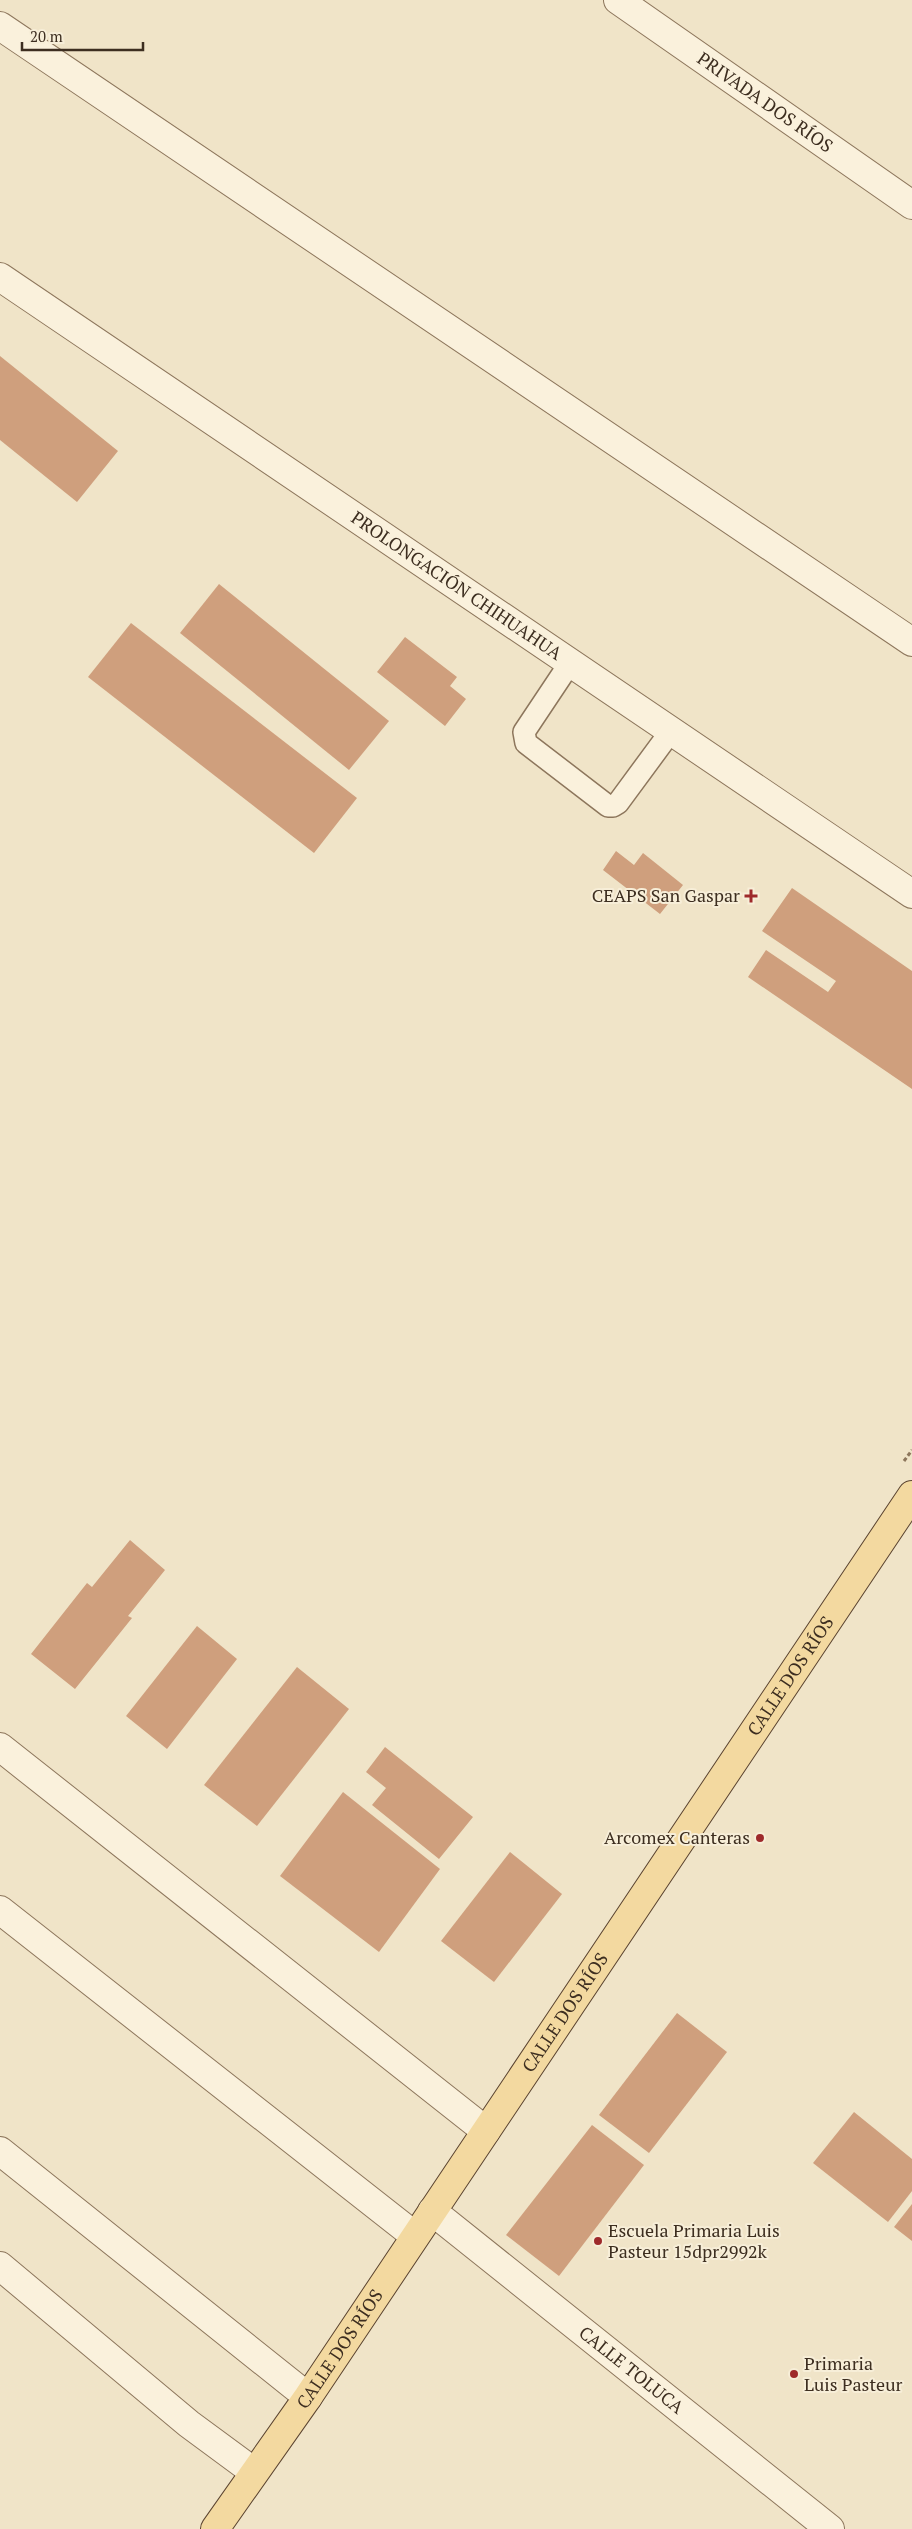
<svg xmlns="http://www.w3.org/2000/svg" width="912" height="2529" viewBox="0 0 912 2529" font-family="'PT Serif',serif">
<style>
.building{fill:#cf9f7d}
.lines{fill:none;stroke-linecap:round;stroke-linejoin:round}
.service-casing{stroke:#8d765c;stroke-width:24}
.minor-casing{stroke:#8d765c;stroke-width:30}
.primary-casing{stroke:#5b4430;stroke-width:30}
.path{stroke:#8d765c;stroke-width:3;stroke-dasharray:4 2.5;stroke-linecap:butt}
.service{stroke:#faf1dc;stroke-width:21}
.minor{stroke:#faf1dc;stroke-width:28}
.primary{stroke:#f3d9a0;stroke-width:28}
.poi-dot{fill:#9e2a2b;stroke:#f7eed8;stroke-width:2}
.labels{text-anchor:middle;stroke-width:4;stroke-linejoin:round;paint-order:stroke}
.street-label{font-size:18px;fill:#3d2e20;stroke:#f7eed8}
.poi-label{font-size:18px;fill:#3d2e20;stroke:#f7eed8;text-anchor:end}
</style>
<rect width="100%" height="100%" fill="#f0e4c8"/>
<g class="building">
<path d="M0 356 118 451 77 502 0 440Z"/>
<path d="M219 584 389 721 349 770 180 633Z"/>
<path d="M131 623 357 798 314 853 88 677Z"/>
<path d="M405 637 457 677 450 686 466 699 445 726 377 672Z"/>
<path d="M616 851 634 865 643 853 683 885 660 914 603 870Z"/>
<path d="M792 888 912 971V1089L748 977 766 950 828 992 836 981 762 931Z"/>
<path d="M130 1540 165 1570 128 1616 132 1618 75 1689 31 1654 87 1583 92 1587Z"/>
<path d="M197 1626 237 1659 167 1749 126 1716Z"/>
<path d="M297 1667 349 1709 257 1826 204 1785Z"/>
<path d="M385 1747 473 1817 439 1859 372 1805 386 1788 366 1772Z"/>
<path d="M343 1792 440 1869 379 1952 280 1876Z"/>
<path d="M510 1852 562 1894 494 1982 441 1941Z"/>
<path d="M677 2013 727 2052 649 2153 599 2115Z"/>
<path d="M854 2112 912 2159V2191L888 2222 813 2163Z"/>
<path d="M592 2125 644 2165 559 2276 506 2235Z"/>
<path d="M912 2204V2241L894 2227Z"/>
</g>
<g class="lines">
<defs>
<path id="service" d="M570 663 524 732 526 743 608 806H613L618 803 671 731"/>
<g id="minor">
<path id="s1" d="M618 0 912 205"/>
<path d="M0 26 912 642"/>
<path id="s2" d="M0 277 912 894"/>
<path d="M0 1747 486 2131"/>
<path d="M0 1910 415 2236"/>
<path d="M0 2151 308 2397"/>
<path id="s3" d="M432 2211 830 2529"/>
<path d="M0 2266 189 2424 254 2472"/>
</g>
<g id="primary">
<path id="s4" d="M215 2529 308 2397 912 1495"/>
</g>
</defs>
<use href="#service" class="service-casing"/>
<use href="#minor" class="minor-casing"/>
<use href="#primary" class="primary-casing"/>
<path class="path" d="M904 1461 912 1450"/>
<use href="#service" class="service"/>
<use href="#minor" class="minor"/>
<use href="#primary" class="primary"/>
</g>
<g class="poi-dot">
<path d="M748.5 888.5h5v5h5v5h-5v5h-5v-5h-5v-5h5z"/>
<circle cx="760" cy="1838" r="5"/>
<circle cx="598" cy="2241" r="5"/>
<circle cx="794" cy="2374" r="5"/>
</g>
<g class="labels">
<g class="street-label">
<text dy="6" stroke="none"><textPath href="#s1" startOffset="179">PRIVADA DOS RÍOS</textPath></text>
<text dy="6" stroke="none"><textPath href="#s2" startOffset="551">PROLONGACIÓN CHIHUAHUA</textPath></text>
<text dy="6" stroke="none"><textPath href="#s4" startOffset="1029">CALLE DOS RÍOS</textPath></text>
<text dy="6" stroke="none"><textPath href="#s4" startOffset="624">CALLE DOS RÍOS</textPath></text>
<text dy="6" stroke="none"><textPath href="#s4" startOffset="219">CALLE DOS RÍOS</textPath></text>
<text dy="6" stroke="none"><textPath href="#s3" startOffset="255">CALLE TOLUCA</textPath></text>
</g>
<g class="poi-label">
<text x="740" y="902">CEAPS San Gaspar</text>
<text x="750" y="1844">Arcomex Canteras</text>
<text x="608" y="2237" text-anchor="start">Escuela Primaria Luis<tspan x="608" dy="21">Pasteur 15dpr2992k</tspan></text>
<text x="804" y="2370" text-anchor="start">Primaria<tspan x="804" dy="21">Luis Pasteur</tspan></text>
</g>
</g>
<path d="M22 42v8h121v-8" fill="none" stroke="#3d2e20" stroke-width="2.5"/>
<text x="30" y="42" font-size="15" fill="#3d2e20" stroke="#f7eed8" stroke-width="4" paint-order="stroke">20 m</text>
</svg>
